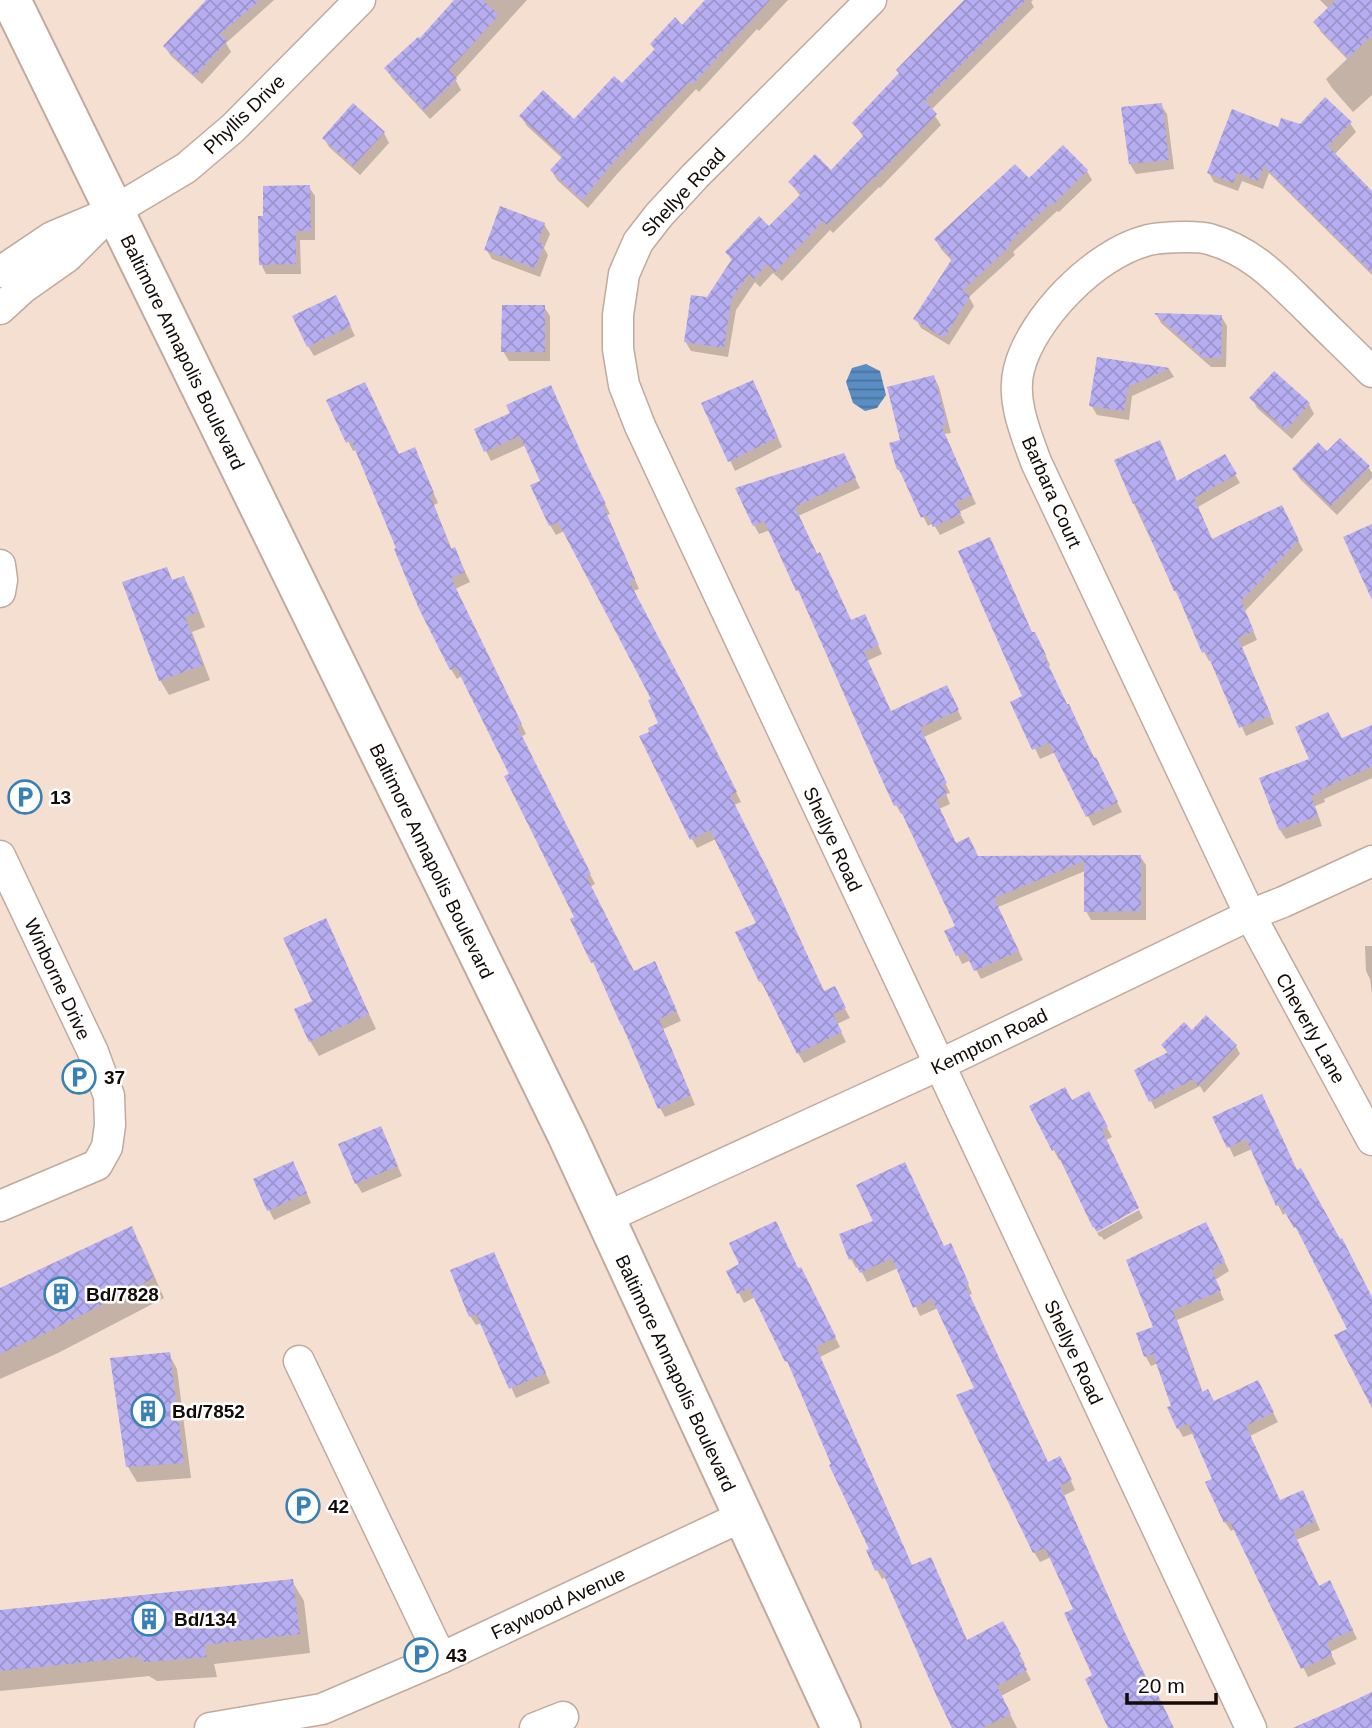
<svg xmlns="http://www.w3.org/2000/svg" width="1372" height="1728" viewBox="0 0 1372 1728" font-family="Arial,sans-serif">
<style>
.water{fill:url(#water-rules)}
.shadow{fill:#0003}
.building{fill:url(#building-cross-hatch)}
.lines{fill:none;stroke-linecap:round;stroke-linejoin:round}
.street-casing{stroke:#c0aa9d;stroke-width:33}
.secondary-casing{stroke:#c0aa9d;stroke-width:42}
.street{stroke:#fff;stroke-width:30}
.secondary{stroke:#fff;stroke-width:38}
.labels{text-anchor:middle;stroke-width:5;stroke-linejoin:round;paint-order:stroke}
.street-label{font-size:19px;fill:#120b07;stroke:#fff}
.poi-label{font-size:19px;font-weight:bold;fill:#120b07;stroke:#fff;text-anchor:start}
</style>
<defs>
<pattern id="water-rules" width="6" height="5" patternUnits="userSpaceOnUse" patternTransform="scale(1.75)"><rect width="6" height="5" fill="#5a8dc2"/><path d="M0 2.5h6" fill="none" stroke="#49719c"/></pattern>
<pattern id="building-cross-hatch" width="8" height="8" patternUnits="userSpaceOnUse" patternTransform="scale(1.75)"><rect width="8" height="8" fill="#b7adf1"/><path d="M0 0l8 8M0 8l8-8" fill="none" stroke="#9c94cd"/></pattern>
</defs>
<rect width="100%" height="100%" fill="#f5dfd1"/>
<path class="water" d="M866 364 880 371 886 395 877 408 865 411 853 403 846 382 852 368Z"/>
<g class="shadow">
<path d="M208 0H274L226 43 231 52 202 84 171 56 165 47Z"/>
<path d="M456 0H527L455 79 461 90 430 119 392 78 386 68 420 41Z"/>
<path d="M713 0H788L759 31 757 29 699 92 696 89 617 174 588 208 557 180 552 171 563 159 527 126 521 116 574 121 622 86 655 51 652 44 683 27Z"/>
<path d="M967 0H1033L1031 2 1034 7 931 110 941 125 880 188 879 187 833 233 830 230 782 281 773 273 760 287 755 282 736 310 728 357 691 351 685 341 708 299 732 261 727 252 769 228 801 197 790 182 831 173 864 138 854 123Z"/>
<path d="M1320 0H1372V95L1353 112 1332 88 1326 79 1347 59 1321 32 1315 22 1329 9Z"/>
<path d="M1161 105 1167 114 1174 169 1136 174 1130 164Z"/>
<path d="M1350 123 1356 132 1334 155 1372 201V275L1269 173 1263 189 1242 181 1238 191 1214 182 1209 173 1280 129 1301 126Z"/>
<path d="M384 133 389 143 360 175 329 147 324 138Z"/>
<path d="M1063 147 1087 171 1092 180 1059 212 1057 211 1013 252 1015 255 969 297 974 306 949 345 921 328 916 319 952 261 941 249 936 240 1028 181Z"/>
<path d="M309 187 315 196V240H300L301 274H266L261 264 264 218Z"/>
<path d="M544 224 550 234 544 248 548 255 540 277 492 259 486 249Z"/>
<path d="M341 307 355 336 314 356 308 346Z"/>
<path d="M544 307 550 316V361H509L503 351Z"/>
<path d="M1157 315 1221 316 1227 326 1226 367H1211L1161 323Z"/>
<path d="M1099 359 1169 369 1174 377 1132 396 1129 420 1097 415 1091 405Z"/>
<path d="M934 377 939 387 951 433 944 434 976 504 959 512 965 523 940 535 933 523 928 526 904 478 898 469 902 441Z"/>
<path d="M758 392 782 447 735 471 704 404Z"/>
<path d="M1252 398 1309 404 1314 414 1292 439 1257 408Z"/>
<path d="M328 401 399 455 419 459 438 503 434 505 452 550 459 559 470 582 455 589 526 734 521 737 595 884 590 887 634 973H660L681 1021 663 1029 695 1105 665 1117 660 1108 577 918 511 774 462 676 457 679 451 669 356 450 353 451Z"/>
<path d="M512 414 589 472 610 514 607 515 639 589 633 591 690 700 741 802 734 805 825 993 839 998 850 1018 837 1024 846 1042 804 1063 798 1053 767 990H766L760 981 759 923 716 839 697 848 692 839 652 733 661 724 653 700 564 531 556 535 550 525 532 486 542 482 526 445 491 461 486 451Z"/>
<path d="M1327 453 1368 467 1372 473V478L1337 515 1300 479 1294 470Z"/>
<path d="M1224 456 1240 483 1198 507 1213 541 1286 516 1303 550 1245 611 1257 640 1242 647 1274 724 1246 736 1212 660 1209 661 1204 652 1181 599 1175 591 1134 504 1116 460 1177 483Z"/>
<path d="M848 464 860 488 798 516 852 622 869 625 882 654 867 661 891 713 951 696 962 719 924 737 950 793 946 794 950 804 939 809 957 845 978 858 1140 856 1146 865V920H1091L1086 911 1085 871 998 907 1023 960 981 979 971 960 962 964 947 932 957 927 903 813 901 814 896 805 803 599 770 530 759 534 754 525Z"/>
<path d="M166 569 173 582 184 578 192 593 205 627 192 632 210 680 169 695 160 680Z"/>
<path d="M1033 634 1040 644 1050 665 1048 667 1122 812 1093 826 1056 752 1040 759 1013 702 1025 697Z"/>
<path d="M1372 726V778L1324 799 1325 802 1315 806 1322 826 1286 839 1280 830 1311 760 1341 740Z"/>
<path d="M333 936 376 1029 319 1056 310 1041 314 1002Z"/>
<path d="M1365 946H1372V994L1370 979 1366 971Z"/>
<path d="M1206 1018 1236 1046 1240 1054 1204 1093 1200 1086 1155 1109 1136 1071 1168 1054 1163 1046 1192 1032Z"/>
<path d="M1088 1093 1112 1137 1106 1140 1137 1207 1096 1230 1061 1159 1059 1160 1031 1107 1072 1102Z"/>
<path d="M1215 1118 1297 1172 1372 1302V1408L1350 1330 1301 1237 1287 1212 1283 1215 1278 1205 1252 1149 1234 1157Z"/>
<path d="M381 1128 402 1176 362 1193 356 1183Z"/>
<path d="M298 1173 311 1203 274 1220 269 1210Z"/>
<path d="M1139 1210 1143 1218 1104 1240 1101 1236 1100 1237 1097 1233Z"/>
<path d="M131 1229 142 1248 164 1298 58 1353 0 1379V1290Z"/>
<path d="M1211 1233 1229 1271 1215 1280 1224 1300 1177 1320 1203 1393 1214 1403 1262 1391 1278 1422 1250 1436 1280 1502 1307 1501 1320 1530 1296 1540 1319 1588 1335 1591 1357 1639 1330 1652 1336 1664 1308 1677 1235 1529 1231 1531 1225 1522 1214 1480 1194 1433 1183 1437 1178 1428 1173 1406 1158 1363 1151 1366 1146 1357 1138 1334 1155 1328Z"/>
<path d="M841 1235 944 1248 956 1255 972 1294 969 1295 1048 1463 1065 1468 1075 1490 1063 1496 1122 1627 1153 1692 1173 1728H1109L1076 1610 1051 1557 1040 1562 1034 1552 977 1389 938 1308 920 1316 898 1268 867 1282 859 1267 856 1268 851 1259Z"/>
<path d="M499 1264 550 1383 516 1398 482 1323 476 1325 470 1316Z"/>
<path d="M798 1270 806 1278 840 1347 820 1357 912 1567 967 1642 1002 1623 1025 1664 1023 1665 1031 1680 1001 1696 1017 1728H954L886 1577 882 1579 877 1570 871 1550 792 1370 755 1297 744 1303 728 1272Z"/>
<path d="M169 1354 177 1369 191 1478 137 1482 128 1467Z"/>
<path d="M292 1581 304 1601 310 1653 214 1664 217 1677 157 1681 149 1676 0 1691V1612Z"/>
</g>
<g class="building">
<path d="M206 0H260L220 34 227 41 195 76 163 46Z"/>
<path d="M454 0H483L499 15 449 70 457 79 426 108V112L384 68 418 37 420 38Z"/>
<path d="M705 0H770L693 84 690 81 612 164 582 200 550 170 563 156 519 116 543 90 574 119 614 76 622 83 655 49 650 44 675 17 682 25Z"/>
<path d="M964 0H1026L925 101 937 114 874 179 873 178 827 225 823 221 775 272 767 264 754 279 749 274 731 300 724 348 684 342 691 295 707 297 732 259 725 252 759 216 769 226 801 194 788 182 815 154 831 170 864 135 852 123 899 73 896 70Z"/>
<path d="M1336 0H1372V35L1348 58 1313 22Z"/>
<path d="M1325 97 1352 122 1328 146 1372 191V273L1264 166 1258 181 1237 173 1233 183 1207 173 1232 109 1278 127 1281 118 1300 124Z"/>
<path d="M353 103 385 132 353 166 322 138Z"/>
<path d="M1162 103 1169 160 1129 164 1121 107Z"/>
<path d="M1063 145 1088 170 1053 205 1051 203 1009 243 1011 245 962 291 970 296 944 338 913 319 952 259 934 239 1015 164 1029 178Z"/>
<path d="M310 185 311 231H296V264L259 265 258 216H263V186Z"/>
<path d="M500 206 545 223 538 242 544 244 535 268 484 250Z"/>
<path d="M336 295 351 326 307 347 292 316Z"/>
<path d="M502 305H545V352H501Z"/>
<path d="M1154 313 1222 315 1221 358H1204Z"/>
<path d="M1097 357 1170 368 1128 387 1124 411 1089 406Z"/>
<path d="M1274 371 1310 403 1286 430 1249 398Z"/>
<path d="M934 375 947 424 941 425 972 495 956 502 961 514 933 527 927 515 921 518 899 469 897 470 889 443 900 440 887 387Z"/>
<path d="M753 380 778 437 728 462 701 403Z"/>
<path d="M365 382 399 454 415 447 434 493 430 495 451 549 455 547 465 572 451 578 522 724 517 726 591 874 586 876 634 971 655 961 677 1011 659 1019 691 1095 658 1109 622 1025H621L593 962 591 963 570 919 574 917 504 776 509 774 456 667 450 670 419 609 394 549 396 548 351 440 346 443 326 400Z"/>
<path d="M551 385 585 461 606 504 603 505 635 579 629 581 685 688 737 792 730 795 770 874 824 991 835 986 846 1008 833 1014 842 1032 797 1054 761 981 759 982 735 932 756 923 710 830 690 840 639 736 649 732 648 728 658 723 648 700 651 699 558 522 549 526 530 485 540 481 520 436 484 452 474 429 510 413 506 405Z"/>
<path d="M1340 438 1370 466 1331 506 1292 469 1318 442 1327 451Z"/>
<path d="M1160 440 1177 481 1225 454 1237 474 1194 498 1212 539 1282 505 1299 540 1241 601 1254 631 1238 638 1271 715 1239 728 1206 651 1202 653 1176 591H1174L1135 503 1133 504 1114 460Z"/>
<path d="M844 453 856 478 795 507 817 554 820 552 851 620 865 614 879 645 864 652 891 711 947 685 959 710 920 728 947 783 943 785 947 794 936 800 956 843 969 837 978 856 1141 855V911L1084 912V861L994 898 1019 951 974 971 965 952 956 956 944 931 955 926 898 805 894 806 877 769 798 590 796 591 764 521 753 526 735 488Z"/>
<path d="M1372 524V600L1343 537Z"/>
<path d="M990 537 1032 632H1035L1046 655 1044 656 1067 704H1069L1094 758 1096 757 1118 802 1086 817 1049 743 1032 750 1010 702 1022 696 958 551Z"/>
<path d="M167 567 172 580 184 576 198 612 185 617 203 665 159 681 122 582Z"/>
<path d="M1328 712 1342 738 1372 725V766L1320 790 1321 793 1311 796 1318 816 1279 830 1259 778 1309 759 1295 727Z"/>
<path d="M326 918 369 1014 309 1042 294 1009 312 1001 283 938Z"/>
<path d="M1206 1015 1237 1045 1198 1086 1194 1079 1149 1102 1134 1070 1168 1052 1161 1045 1184 1022 1192 1030Z"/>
<path d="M1065 1087 1072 1100 1089 1091 1108 1127 1102 1130 1139 1208 1097 1232 1094 1227 1093 1228 1055 1149 1052 1151 1029 1106Z"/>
<path d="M1262 1094 1297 1170 1301 1168 1340 1239 1342 1238 1372 1297V1408L1334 1335 1347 1329 1296 1227 1294 1228 1280 1204 1276 1206 1246 1139 1227 1148 1212 1117Z"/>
<path d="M381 1126 398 1166 355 1184 338 1144Z"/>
<path d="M293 1161 307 1193 267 1211 253 1179Z"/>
<path d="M905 1162 944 1246 951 1243 969 1284 965 1285 1048 1462 1060 1456 1072 1480 1060 1486 1117 1616 1152 1690 1155 1689 1174 1728H1108L1085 1679 1092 1675 1064 1613 1073 1609 1045 1548 1033 1553 956 1395 974 1388 932 1299 913 1308 892 1258 860 1273 853 1258 849 1260 839 1234 873 1221 856 1185Z"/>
<path d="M776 1221 798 1268 801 1267 836 1337 816 1347 912 1565 931 1557 967 1640 1003 1621 1021 1654 1019 1655 1027 1670 997 1686 1011 1714 982 1728H952L937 1697 881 1569 875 1571 866 1550 869 1549 829 1465 831 1464 787 1361 785 1362 749 1288 737 1294 726 1271 739 1264 729 1243Z"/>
<path d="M1206 1222 1225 1261 1212 1270 1221 1291 1173 1310 1202 1392 1208 1389 1214 1401 1258 1380 1274 1412 1246 1426 1280 1500 1303 1490 1316 1521 1293 1531 1319 1586 1330 1580 1353 1630 1327 1642 1332 1655 1301 1669 1229 1520 1224 1523 1205 1482 1212 1479 1188 1424 1177 1429 1167 1407 1171 1406 1153 1354 1144 1357 1136 1333 1153 1327 1126 1260Z"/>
<path d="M132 1226 154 1278 46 1333 0 1354V1288Z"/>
<path d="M494 1252 546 1373 509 1389 476 1314 469 1317 450 1270Z"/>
<path d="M170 1352 184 1463 126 1467 110 1358Z"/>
<path d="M293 1579 300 1634 204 1645 207 1657 145 1662 137 1657 0 1671V1610Z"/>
<path d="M1372 1692V1728H1293L1355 1700Z"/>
</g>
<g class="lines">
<defs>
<g id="street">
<path d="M871 0 695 176 659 215 638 242 624 274 618 315V349L624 385 640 426 735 629 1251 1728"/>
<path d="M0 272 52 237 114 211 186 168 233 128 360 0"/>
<path d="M0 309 23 288 67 257 103 221"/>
<path d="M1372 372C1352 352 1331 332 1311 312 1279 281 1253 251 1209 239 1202 237 1194 237 1187 237 1174 237 1158 237 1145 241 1094 255 1032 318 1019 369 1011 400 1026 434 1036 462L1250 915 1372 1140"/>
<path d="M0 565 2 580 0 592"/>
<path d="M0 856 93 1052 109 1096 110 1125 107 1147 97 1165 0 1206"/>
<path d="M605 1218 939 1065 1250 915 1283 902 1372 861"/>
<path d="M299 1361 441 1658"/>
<path d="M210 1728 322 1709 441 1658 743 1516"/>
<path d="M535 1728 563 1717"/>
</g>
<path id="secondary" d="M11 0 567 1135 841 1728"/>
</defs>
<use href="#street" class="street-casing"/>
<use href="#secondary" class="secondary-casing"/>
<use href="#street" class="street"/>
<use href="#secondary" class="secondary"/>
</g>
<defs>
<symbol id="parking-ring" viewBox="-11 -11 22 22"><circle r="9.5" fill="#fff" stroke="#3980b5" stroke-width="1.5"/><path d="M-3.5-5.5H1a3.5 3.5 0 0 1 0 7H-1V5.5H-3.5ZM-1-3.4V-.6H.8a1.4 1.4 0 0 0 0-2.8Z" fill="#3980b5"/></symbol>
<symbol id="building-ring" viewBox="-11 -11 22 22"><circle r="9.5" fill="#fff" stroke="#3980b5" stroke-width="1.5"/><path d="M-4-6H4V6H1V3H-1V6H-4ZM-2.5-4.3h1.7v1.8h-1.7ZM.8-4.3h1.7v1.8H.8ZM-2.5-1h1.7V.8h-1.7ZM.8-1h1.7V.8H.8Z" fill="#3980b5"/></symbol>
</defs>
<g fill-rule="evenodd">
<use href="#parking-ring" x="6" y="778" width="38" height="38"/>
<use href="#parking-ring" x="60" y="1058" width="38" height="38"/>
<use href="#building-ring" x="42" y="1275" width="38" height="38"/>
<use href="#building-ring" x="129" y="1392" width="38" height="38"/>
<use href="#parking-ring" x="284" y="1487" width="38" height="38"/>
<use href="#building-ring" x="130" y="1600" width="38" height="38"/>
<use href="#parking-ring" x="402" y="1636" width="38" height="38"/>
</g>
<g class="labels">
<g class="street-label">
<text transform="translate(244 114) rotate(-44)" y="7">Phyllis Drive</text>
<text transform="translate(683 192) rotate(-47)" y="7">Shellye Road</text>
<text transform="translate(183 352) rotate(64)" y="7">Baltimore Annapolis Boulevard</text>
<text transform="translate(1052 492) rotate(66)" y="7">Barbara Court</text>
<text transform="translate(833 839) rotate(65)" y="7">Shellye Road</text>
<text transform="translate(432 861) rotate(64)" y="7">Baltimore Annapolis Boulevard</text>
<text transform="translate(58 979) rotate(65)" y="7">Winborne Drive</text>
<text transform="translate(1311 1028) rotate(61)" y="7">Cheverly Lane</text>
<text transform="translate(989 1041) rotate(-26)" y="7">Kempton Road</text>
<text transform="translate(1074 1352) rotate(65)" y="7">Shellye Road</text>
<text transform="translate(676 1373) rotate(65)" y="7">Baltimore Annapolis Boulevard</text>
<text transform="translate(558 1603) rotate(-25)" y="7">Faywood Avenue</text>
</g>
<g class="poi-label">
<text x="50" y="804">13</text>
<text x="104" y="1084">37</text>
<text x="86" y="1301">Bd/7828</text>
<text x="172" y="1418">Bd/7852</text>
<text x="328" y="1513">42</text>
<text x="174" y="1626">Bd/134</text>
<text x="446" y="1662">43</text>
</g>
</g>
<path d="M1127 1693v10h89v-10" fill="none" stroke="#120b07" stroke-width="3.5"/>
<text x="1138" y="1693" font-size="21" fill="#120b07" stroke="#ffffff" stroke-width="5" paint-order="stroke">20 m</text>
</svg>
